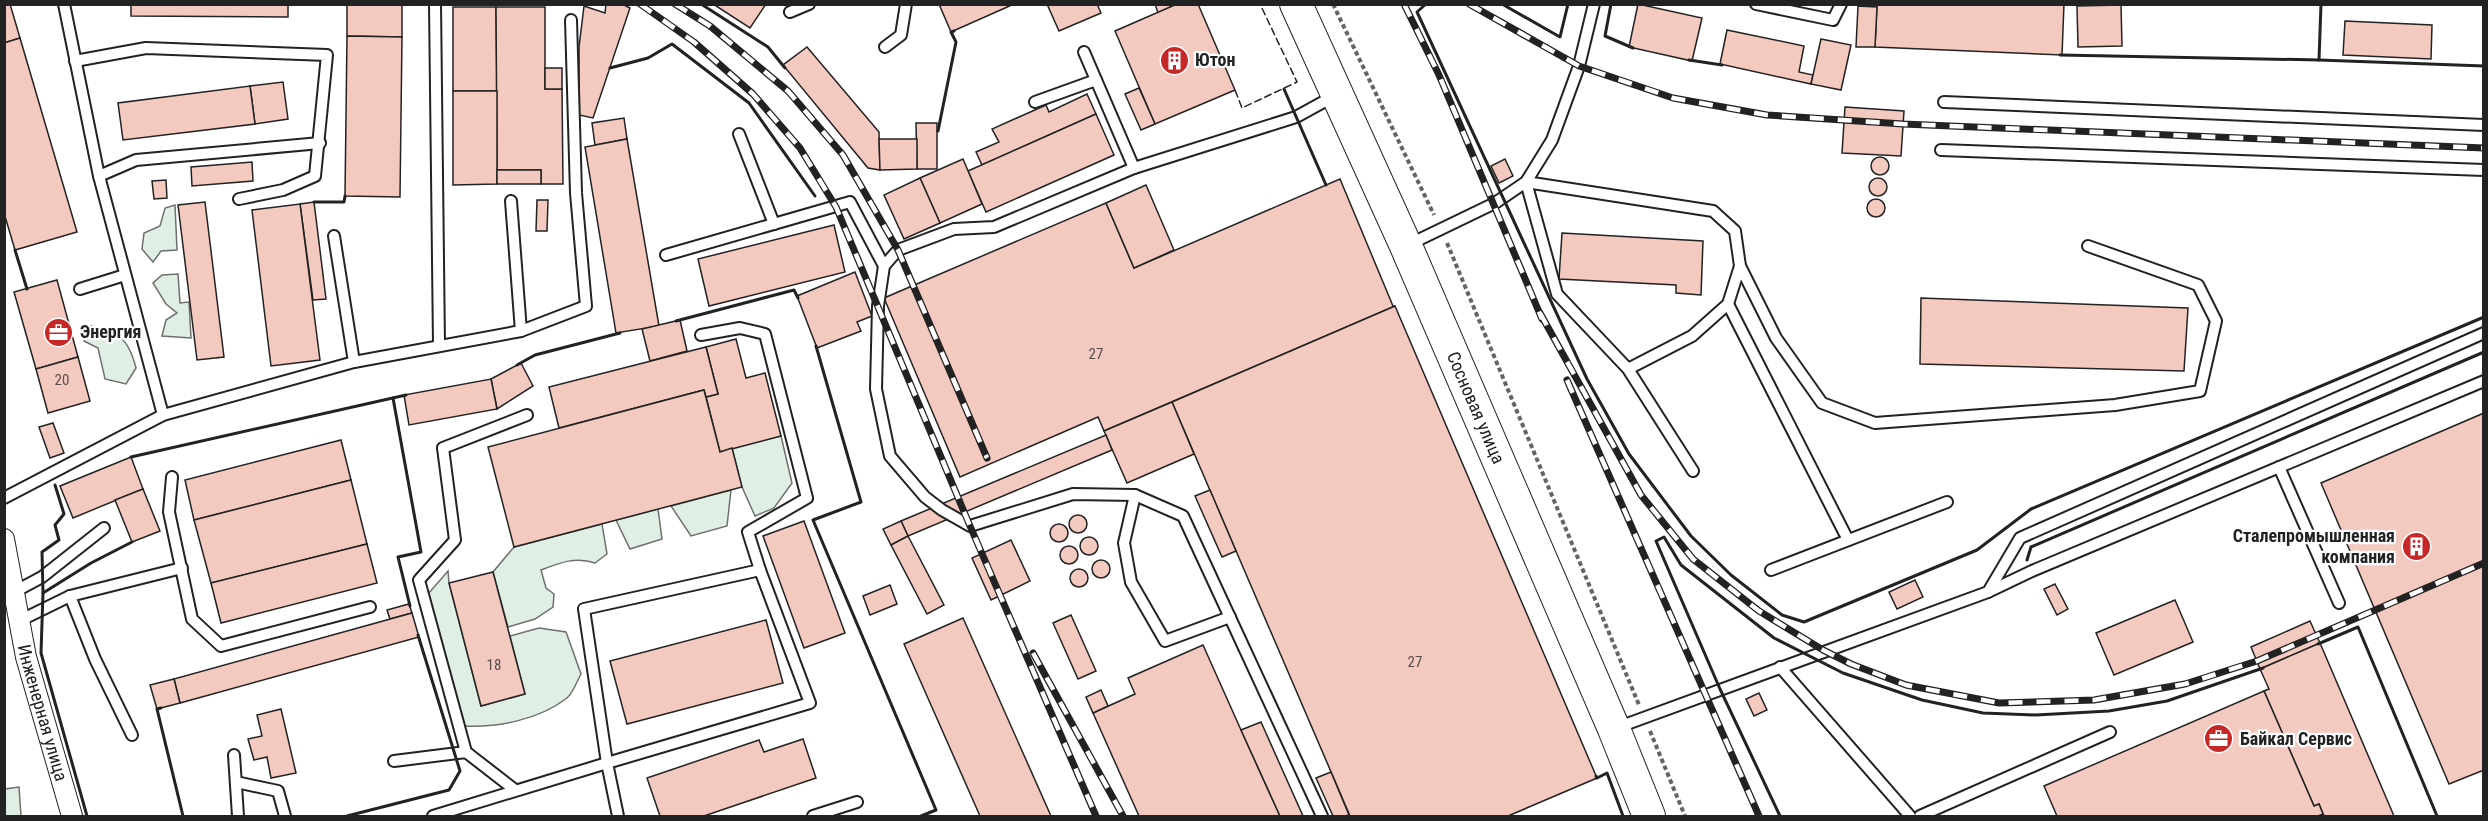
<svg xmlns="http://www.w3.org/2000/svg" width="2488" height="821" viewBox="0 0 2488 821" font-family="'Roboto Condensed',sans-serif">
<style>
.green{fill:#e0efe3;stroke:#6f6f6f;stroke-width:1.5}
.building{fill:#f3c9c0;stroke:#222;stroke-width:1.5}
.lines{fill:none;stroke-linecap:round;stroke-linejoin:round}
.service-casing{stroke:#222;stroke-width:14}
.minor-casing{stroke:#222;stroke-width:22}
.primary-casing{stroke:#222;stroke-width:34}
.path{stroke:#646464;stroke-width:4;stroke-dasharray:4.5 3;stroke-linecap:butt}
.service{stroke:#fff;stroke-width:10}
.minor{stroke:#fff;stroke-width:20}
.primary{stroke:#fff;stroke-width:32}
.rail-casing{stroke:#222;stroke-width:7}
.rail{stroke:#fff;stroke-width:4.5;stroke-dasharray:14;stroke-linecap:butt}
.fence{stroke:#222;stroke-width:1.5;stroke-dasharray:8 3;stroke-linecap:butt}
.wall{stroke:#222;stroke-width:3}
.labels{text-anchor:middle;stroke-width:4.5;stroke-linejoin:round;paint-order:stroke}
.number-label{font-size:15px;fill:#564c4a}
.poi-label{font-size:18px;font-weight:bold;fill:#222;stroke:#fff;text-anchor:start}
.street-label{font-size:18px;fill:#222;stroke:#fff}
</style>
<rect width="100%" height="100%" fill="#fff"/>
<g class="green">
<path d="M175 205 177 250 161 251 153 262 142 249 144 233 160 226 165 208Z"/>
<path d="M178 274 180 303 189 302 191 338 162 336 166 320 177 313 166 304 153 283 162 275Z"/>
<path d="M86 325C117 331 128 336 136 368L126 384 105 379 98 348 84 341Z"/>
<path d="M781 436 792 483 774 508 755 516 742 487 732 448Z"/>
<path d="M731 490 727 526 691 536 671 506Z"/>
<path d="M658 509 662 539 630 549 616 520Z"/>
<path d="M602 524 607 554 595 563C576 556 559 563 541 570L546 588 554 594 553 607 535 619 508 627 493 572 514 547Z"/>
<path d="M448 571 449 583 481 706 525 694 510 636 539 628 566 632 581 674C577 681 573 693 567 698 540 719 498 728 464 726L428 594Z"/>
<path d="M19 787 21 816H5V789Z"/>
</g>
<g class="building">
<path d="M4 4H10L20 38 4 43Z"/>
<path d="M131 4H288V17L131 16Z"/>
<path d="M347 4H402V37L347 36Z"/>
<path d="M606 4H622L630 8 593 118 579 115V47L584 6 605 13Z"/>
<path d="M713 4H766L750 28Z"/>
<path d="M939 4H1014L951 32Z"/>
<path d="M1047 4H1097L1101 13 1059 31Z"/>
<path d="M1155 4H1177L1158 13Z"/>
<path d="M1177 4H1198L1235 90 1155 124 1115 31Z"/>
<path d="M1638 4 1702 18 1692 61 1629 47Z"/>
<path d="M1877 4H2064L2062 55 1875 47Z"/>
<path d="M2121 5 2122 46 2078 47 2077 6Z"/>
<path d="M1858 6 1877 7 1875 47H1856Z"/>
<path d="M453 7H496L497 91H453Z"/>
<path d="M496 7H545V89H562L563 184H541V170H497Z"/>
<path d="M2345 21 2432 25 2431 59 2343 55Z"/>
<path d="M1727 30 1804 46 1799 72 1813 75 1811 84 1720 64Z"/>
<path d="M347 36 402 37 400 197 345 196Z"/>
<path d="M20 38 77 232 15 250 4 213V43Z"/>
<path d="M1821 39 1851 45 1841 90 1811 84Z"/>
<path d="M807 47 879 132 880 170 868 168 783 65Z"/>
<rect x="545" y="68" width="17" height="21"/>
<path d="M283 82 288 119 255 124 250 86Z"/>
<path d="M250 86 255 124 123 140 118 103Z"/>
<path d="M1139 88 1155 124 1141 130 1125 94Z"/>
<path d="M453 91H497V184L453 185Z"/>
<path d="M1087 94 1096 114 982 165 976 152 999 142 992 129 1046 105 1049 112Z"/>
<path d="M1845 107 1904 111 1901 156 1842 153Z"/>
<path d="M1096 114 1114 155 986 212 968 171Z"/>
<path d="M624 118 627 139 595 145 592 123Z"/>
<path d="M916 123H937V169H917Z"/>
<path d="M627 139 659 326 616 333 585 147Z"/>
<path d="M879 139H917V169L880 170Z"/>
<circle cx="1880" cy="166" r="9"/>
<path d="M963 159 982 204 940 223 920 178Z"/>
<path d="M1505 159 1513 176 1499 183 1491 166Z"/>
<path d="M252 162 253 181 192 186 191 167Z"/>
<rect x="497" y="170" width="44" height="14"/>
<path d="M920 178 940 223 904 239 884 195Z"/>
<circle cx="1878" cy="187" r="9"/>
<path d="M1340 179 1393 306H1395L1104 431 1098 417 960 477 884 298 1106 203 1134 268Z"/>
<path d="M166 180 167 198 154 199 152 181Z"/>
<path d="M1146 185 1174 250 1134 268 1106 203Z"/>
<circle cx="1876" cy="208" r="9"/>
<path d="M537 200H548L547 231H536Z"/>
<path d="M205 202 224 357 197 360 178 205Z"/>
<path d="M314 202 326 299 313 300 300 204Z"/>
<path d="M300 204 320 360 271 366 252 210Z"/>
<path d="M834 225 845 272 709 306 698 259Z"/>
<path d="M1562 233 1703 241 1701 295 1676 293V285L1559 279Z"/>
<path d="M855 272 872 316 857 322 861 331 817 348 797 296Z"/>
<path d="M57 280 78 357 36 369 14 292Z"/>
<path d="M1921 298 2188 308 2184 371 1920 364Z"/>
<path d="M1395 306 1597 778 1508 816H1350L1172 402Z"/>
<path d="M680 320 687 351 650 361 642 329Z"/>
<path d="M736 339 746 378 765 373 781 436 720 452 706 397 718 394 706 347Z"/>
<path d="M706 347 718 394 706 397 704 390 559 428 549 387Z"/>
<path d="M78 357 90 401 48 413 36 369Z"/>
<path d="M521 363 533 386 497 409 491 379Z"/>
<path d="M491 379 497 409 409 425 404 395Z"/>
<path d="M704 390 720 452 732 448 742 487 514 547 488 447Z"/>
<path d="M1172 402 1194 454 1127 483 1104 431Z"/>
<path d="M2484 413V770L2449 784 2321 483Z"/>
<path d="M53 423 64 453 50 458 39 427Z"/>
<path d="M1106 435 1112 450 908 536 901 521Z"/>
<path d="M341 440 351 480 194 520 185 480Z"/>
<path d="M131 457 143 489 73 518 60 486Z"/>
<path d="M351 480 367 544 211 583 194 520Z"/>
<path d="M143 489 160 531 132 542 115 500Z"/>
<path d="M1210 490 1236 551 1222 557 1195 496Z"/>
<circle cx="1078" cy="524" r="9"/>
<path d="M804 521 845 633 804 648 763 536Z"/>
<path d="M901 521 908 536 891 545 883 529Z"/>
<circle cx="1059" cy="533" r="9"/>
<path d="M908 536 944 605 927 614 891 545Z"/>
<circle cx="1089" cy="546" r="9"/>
<path d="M1011 540 1030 581 991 600 972 558Z"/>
<path d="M367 544 377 583 221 623 211 583Z"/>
<circle cx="1069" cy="555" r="9"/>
<circle cx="1101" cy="569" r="9"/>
<circle cx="1079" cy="578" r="9"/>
<path d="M493 572 525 694 481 706 449 583Z"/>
<path d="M1915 580 1923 597 1897 609 1889 592Z"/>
<path d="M2055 584 2068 609 2057 615 2044 589Z"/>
<path d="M890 585 897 604 870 615 863 596Z"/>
<path d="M2175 600 2193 642 2114 675 2096 633Z"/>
<path d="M409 604 412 613 390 619 387 610Z"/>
<path d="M412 613 419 637 180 703 174 679Z"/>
<path d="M1071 615 1096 671 1078 679 1053 623Z"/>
<path d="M963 618 1051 816H980L904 644Z"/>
<path d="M766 620 783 683 627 724 610 661Z"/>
<path d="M2310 621 2320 643 2260 669 2251 647Z"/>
<path d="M2320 643 2394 816H2324L2319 804 2314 806 2264 691 2269 689 2260 669Z"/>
<path d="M1203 645 1241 730 1280 816H1139L1093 713 1135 694 1128 678Z"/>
<path d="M174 679 180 703 157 709 150 685Z"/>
<path d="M1101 690 1108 706 1093 713 1086 697Z"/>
<path d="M2264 691 2314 806 2319 804 2323 814 2318 816H2057L2044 786Z"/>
<path d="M1759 693 1767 710 1754 716 1746 699Z"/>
<path d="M281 709 296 773 271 778 267 757 254 760 248 739 262 736 257 715Z"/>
<path d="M1261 722 1303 816H1280L1241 730Z"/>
<path d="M803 739 816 778 704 816H660L647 778 759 740 764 752Z"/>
<path d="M1331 772 1349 815 1345 816H1333L1316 778Z"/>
</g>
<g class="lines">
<defs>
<g id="service">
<path d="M64 4 99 176 163 415"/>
<path d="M435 4 439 345"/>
<path d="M1756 4 1833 20 1841 4"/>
<path d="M790 12 809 4"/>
<path d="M885 47 901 35 906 4"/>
<path d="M1084 52 1134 168"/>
<path d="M75 61 146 48 327 55 315 176 283 190 239 199"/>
<path d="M1035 102 1096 80"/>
<path d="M1944 102 2484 125"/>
<path d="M739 134 774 224"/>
<path d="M1941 150 2484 170"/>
<path d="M99 176 136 160 320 143"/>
<path d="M511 201 521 331"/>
<path d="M334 236 354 362"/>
<path d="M1410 244 1495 203 1526 182 1552 140 1579 66 1594 4"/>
<path d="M666 255 850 202 884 266"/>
<path d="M1740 266 1776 338 1822 403 1875 423 2115 405 2200 391 2216 321 2198 285 2088 246"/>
<path d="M80 289 125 275"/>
<path d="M1728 304 1848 540"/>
<path d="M701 335 740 328 765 334 807 498 748 532 760 570"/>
<path d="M1628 369 1692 336 1728 304 1740 266 1735 231 1713 211 1526 182 1557 294 1628 369 1693 471"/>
<path d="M2279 467 2339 603"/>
<path d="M172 477 169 512 192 619 221 646 370 607"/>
<path d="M1135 495 1124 543 1131 582 1165 641 1230 617"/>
<path d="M4 498 163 415 354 362 521 331 586 306 576 193 571 20"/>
<path d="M1771 570 1947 502"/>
<path d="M14 592 42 577 104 528"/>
<path d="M1988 592 2032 571 2484 381"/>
<path d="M19 621 70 596"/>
<path d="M1780 667 1910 816"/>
<path d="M1616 728 1988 592 2020 538 2484 333"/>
<path d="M132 735 95 659 70 596 182 568"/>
<path d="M466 752 419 580 455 540 443 448 527 415"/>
<path d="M234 755 238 816"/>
<path d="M394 761 466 752 515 790"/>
<path d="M236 782 278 791 285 816"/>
<path d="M433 816 607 763 810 703 760 570 584 609 607 763 618 816"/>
<path d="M813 816 857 802"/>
<path d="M1322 816 1183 516 1135 495 1073 494 970 526 942 510 925 497 890 456 876 389 878 306 884 266 898 250 954 229 994 227 1134 168 1296 117 1336 95"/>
<path d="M1920 816 2110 732"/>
</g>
<g id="minor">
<path id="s1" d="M4 539 26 657 72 816"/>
</g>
<g id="primary">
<path id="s2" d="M1296 4 1406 246 1614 729 1649 816"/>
</g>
</defs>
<use href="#service" class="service-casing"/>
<use href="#minor" class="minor-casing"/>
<use href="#primary" class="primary-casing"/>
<g class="path">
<path d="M1333 4 1434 215"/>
<path d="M1447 243 1639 705"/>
<path d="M1650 731 1685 816"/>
</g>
<use href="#service" class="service"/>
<use href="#minor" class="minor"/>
<use href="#primary" class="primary"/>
<defs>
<g id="rail">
<path d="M640 4 694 42 753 94 800 148 836 207 970 526 1096 816"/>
<path d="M675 4 710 26 788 91 843 155 898 250 987 458"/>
<path d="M1404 4 1439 75 1542 319"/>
<path d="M1469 4 1579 66 1673 98 1767 115 1903 124 2484 148"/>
<path d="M1540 313 1641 495 1693 559 1759 611 1823 650 1851 664 1906 685 1999 703 2094 700 2185 684 2257 661 2484 563"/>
<path d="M1567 380 1759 816"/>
<path d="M1033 653 1123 816"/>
</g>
</defs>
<use href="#rail" class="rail-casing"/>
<use href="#rail" class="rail"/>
<path class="fence" d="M1235 90 1242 108 1297 82 1260 4"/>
<g class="wall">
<path d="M701 4 768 47 785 68"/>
<path d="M1426 4 1417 12 1587 379 1629 454 1691 536 1731 575 1782 615 1804 622 1977 550 2031 509 2484 317"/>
<path d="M1502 4 1560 37 1568 4"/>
<path d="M1611 4 1605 36 1633 48"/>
<path d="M2060 55 2319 60 2484 66"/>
<path d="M1689 60 1722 65"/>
<path d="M2319 60 2321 4"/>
<path d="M610 68 648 58 672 44 749 103 815 196"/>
<path d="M1284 89 1326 185"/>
<path d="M938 131 956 42 951 32 954 31"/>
<path d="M314 202H344L345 196"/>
<path d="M15 250 27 289"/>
<path d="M676 321 794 290 798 298"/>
<path d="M816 346 861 502 813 520 936 810 921 816"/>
<path d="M517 365 535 355 620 333"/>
<path d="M393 398 421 552 398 557 410 606"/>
<path d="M131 457 406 395"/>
<path d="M55 485 64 514 55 525 59 540 42 552 43 593 41 653 87 816"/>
<path d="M2027 560 2031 547 2484 352"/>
<path d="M43 593 91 563 132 542"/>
<path d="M2318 644 2358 627 2437 816"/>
<path d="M161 708 157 709 183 816"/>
<path d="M1596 776 1597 778 1607 773 1623 816"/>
<path d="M347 816 449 790 460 771 418 635"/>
<path d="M1780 816 1720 689 1656 541 1664 537 1681 565 1774 638 1843 673 1922 700 1983 713 2036 715 2109 711 2167 701 2263 668"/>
</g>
</g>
<defs>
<symbol id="building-disc" viewBox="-11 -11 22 22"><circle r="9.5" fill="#c62828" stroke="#fff"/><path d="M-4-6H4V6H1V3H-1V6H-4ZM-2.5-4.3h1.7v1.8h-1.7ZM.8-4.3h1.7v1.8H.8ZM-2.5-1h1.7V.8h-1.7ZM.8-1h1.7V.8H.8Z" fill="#fff"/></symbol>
<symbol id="office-disc" viewBox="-11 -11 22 22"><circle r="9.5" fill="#c62828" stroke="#fff"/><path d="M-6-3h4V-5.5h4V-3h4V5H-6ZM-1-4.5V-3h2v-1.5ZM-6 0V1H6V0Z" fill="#fff"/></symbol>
</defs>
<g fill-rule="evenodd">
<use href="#building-disc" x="1158" y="44" width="33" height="33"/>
<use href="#office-disc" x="42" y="316" width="33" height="33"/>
<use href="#building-disc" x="2400" y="530" width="33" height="33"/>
<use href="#office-disc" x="2202" y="722" width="33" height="33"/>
</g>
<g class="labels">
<g class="number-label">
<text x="1096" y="359">27</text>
<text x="62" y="385">20</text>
<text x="1415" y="667">27</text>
<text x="494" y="670">18</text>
</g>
<g class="poi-label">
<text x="1195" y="66">Ютон</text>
<text x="80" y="338">Энергия</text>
<text x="2395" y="542" text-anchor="end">Сталепромышленная<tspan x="2395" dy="21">компания</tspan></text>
<text x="2240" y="745">Байкал Сервис</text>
</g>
<g class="street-label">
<text dy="6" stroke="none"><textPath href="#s2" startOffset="442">Сосновая улица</textPath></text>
<text dy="6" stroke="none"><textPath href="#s1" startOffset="178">Инженерная улица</textPath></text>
</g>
</g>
<rect width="2488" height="821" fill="none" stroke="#222222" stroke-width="12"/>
</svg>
